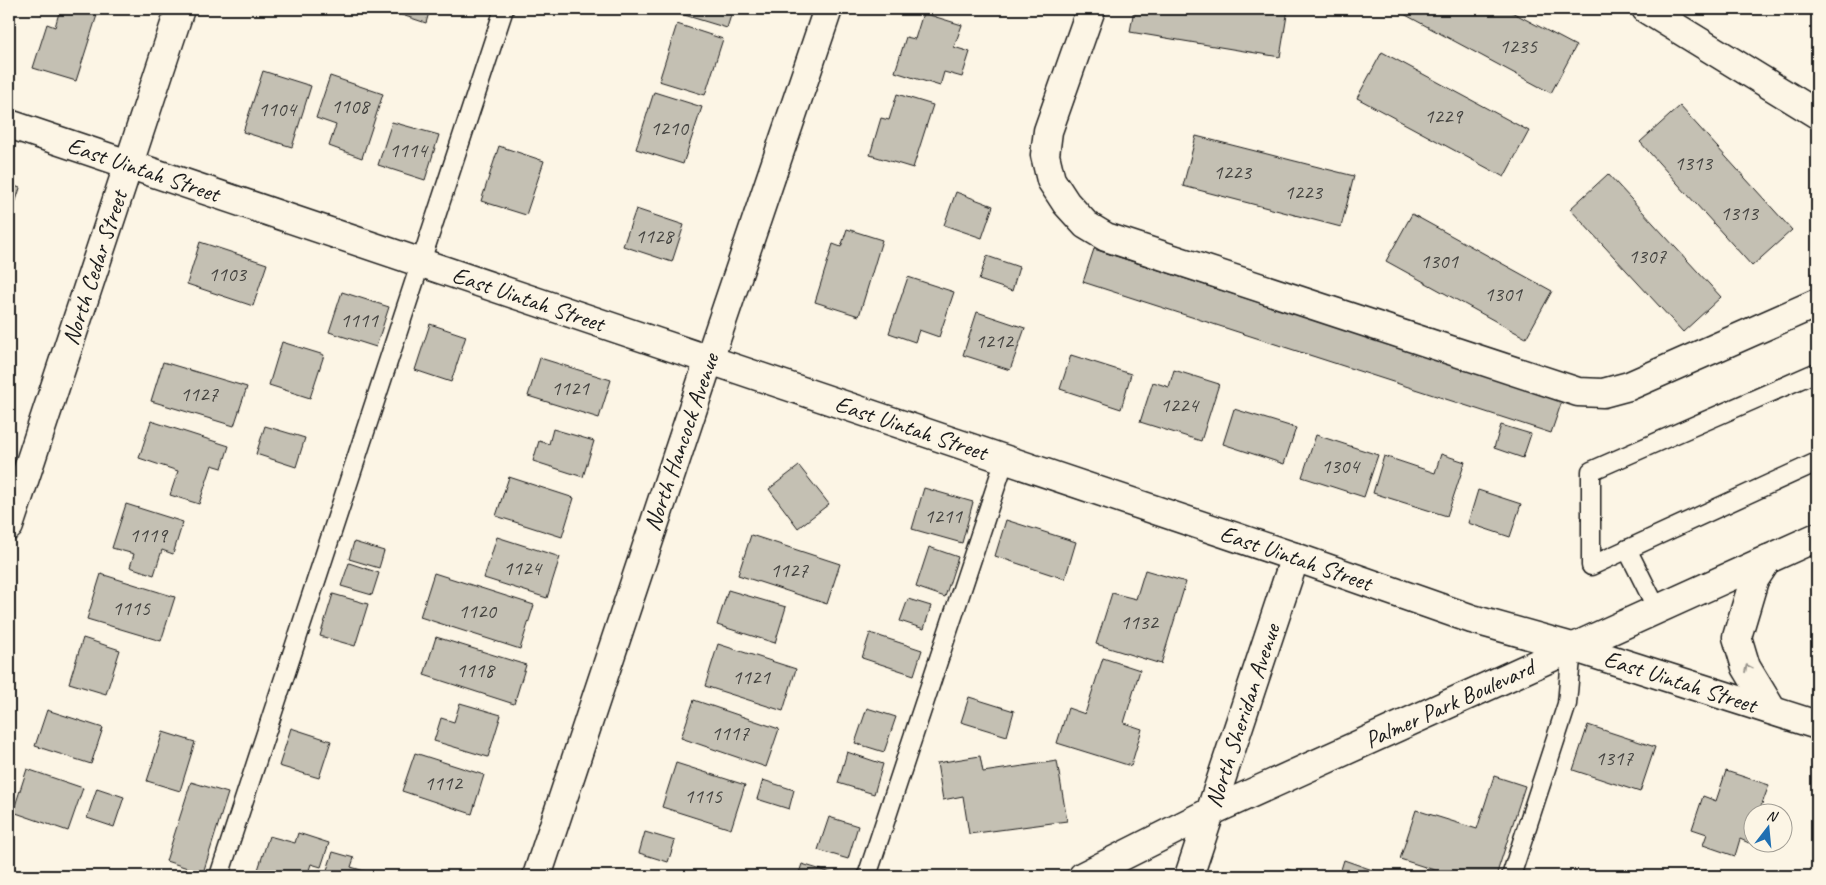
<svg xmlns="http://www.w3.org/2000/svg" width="1826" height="885" viewBox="0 0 1826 885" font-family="Caveat,sans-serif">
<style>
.building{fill:#c4c0b3;stroke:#1c1c1c}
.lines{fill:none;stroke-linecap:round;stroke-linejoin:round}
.lane-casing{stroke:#1c1c1c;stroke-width:21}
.street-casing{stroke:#1c1c1c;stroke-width:31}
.secondary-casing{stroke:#1c1c1c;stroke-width:31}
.lane{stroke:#fcf5e5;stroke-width:18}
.street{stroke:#fcf5e5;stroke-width:28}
.secondary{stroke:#fcf5e5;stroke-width:28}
.oneway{stroke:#97938b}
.labels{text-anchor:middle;stroke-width:4.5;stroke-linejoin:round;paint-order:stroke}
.number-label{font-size:21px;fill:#464542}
.street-label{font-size:24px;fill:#1c1c1c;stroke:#fcf5e5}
</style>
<rect width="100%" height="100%" fill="#fcf5e5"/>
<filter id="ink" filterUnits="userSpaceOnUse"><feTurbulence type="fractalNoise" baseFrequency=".02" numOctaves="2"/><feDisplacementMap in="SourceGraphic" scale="10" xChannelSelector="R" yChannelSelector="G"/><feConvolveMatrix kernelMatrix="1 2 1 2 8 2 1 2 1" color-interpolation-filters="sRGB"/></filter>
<g filter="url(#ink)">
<g class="building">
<path d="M60 9H87L98 12 76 81 33 68 47 24 55 27Z"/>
<path d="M391 9H430L426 23 390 11Z"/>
<path d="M682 9H733L727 28 681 14Z"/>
<path d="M1134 9H1288L1280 57 1130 32Z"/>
<path d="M1405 9H1506L1576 46 1551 93 1402 13Z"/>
<path d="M1785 9H1802L1787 14Z"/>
<path d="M923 13 962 25 954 47 970 52 962 77 944 72 940 86 895 72 906 37 915 39Z"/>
<path d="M677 24 723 39 705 95 659 81Z"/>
<path d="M1382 52 1529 131 1504 177 1357 98Z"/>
<path d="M263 71 311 86 292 147 243 132Z"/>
<path d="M330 76 383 94 362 158 329 146 336 125 316 118Z"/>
<path d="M654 92 702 107 683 164 636 149Z"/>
<path d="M897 94 933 105 913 168 870 155 881 118 889 120Z"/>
<path d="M1680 106 1792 230 1752 266 1640 142Z"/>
<path d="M392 122 439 135 425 180 378 165Z"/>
<path d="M1196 136 1354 176 1341 227 1183 186Z"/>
<path d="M499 146 544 161 526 215 481 201Z"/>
<path d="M1608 174 1721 297 1683 332 1570 209Z"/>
<path d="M9 184 20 188 9 223Z"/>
<path d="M956 192 993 206 982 238 944 225Z"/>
<path d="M636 209 684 225 672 262 623 246Z"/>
<path d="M1412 214 1552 291 1526 338 1386 261Z"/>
<path d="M847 229 882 240 859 316 815 302 833 244 841 247Z"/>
<path d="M200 242 267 264 253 306 187 284Z"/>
<path d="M1094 249 1562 401 1551 433 1083 282Z"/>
<path d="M987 256 1019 267 1012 291 979 280Z"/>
<path d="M908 277 954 292 939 337 919 330 915 342 889 333Z"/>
<path d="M342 292 389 307 376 347 329 332Z"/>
<path d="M977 312 1025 328 1010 370 963 355Z"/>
<path d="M430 324 466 336 451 382 415 370Z"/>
<path d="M282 342 324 355 310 398 269 385Z"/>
<path d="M1071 355 1131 374 1121 409 1060 389Z"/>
<path d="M540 358 611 380 599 418 528 396Z"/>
<path d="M163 362 247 387 234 426 151 401Z"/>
<path d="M1174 370 1219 384 1201 441 1140 422 1153 382 1169 387Z"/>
<path d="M1234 409 1296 428 1284 464 1223 444Z"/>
<path d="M151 421 229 446 222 468 212 465 199 504 170 495 178 471 139 458Z"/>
<path d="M1501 425 1531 434 1523 458 1494 448Z"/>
<path d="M265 426 305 438 296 467 256 454Z"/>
<path d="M553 429 594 441 583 477 533 461 539 441 549 444Z"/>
<path d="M1316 435 1378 455 1364 497 1302 477Z"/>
<path d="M1441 454 1465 462 1447 516 1373 493 1384 456 1435 473Z"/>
<path d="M799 466 829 504 798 528 769 489Z"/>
<path d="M509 477 574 498 562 537 496 516Z"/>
<path d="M924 488 973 502 962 543 912 529Z"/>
<path d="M1478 490 1521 504 1510 537 1468 523Z"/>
<path d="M126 504 183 522 173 554 162 550 154 575 130 567 134 554 112 548Z"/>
<path d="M1006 520 1076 542 1065 579 995 556Z"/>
<path d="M751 535 840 564 827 604 738 575Z"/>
<path d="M497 537 560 557 547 598 484 578Z"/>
<path d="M354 542 384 551 379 568 349 559Z"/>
<path d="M929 547 958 557 945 597 916 587Z"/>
<path d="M349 563 379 573 372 595 341 586Z"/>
<path d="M1145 570 1186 582 1161 664 1096 644 1112 593 1136 599Z"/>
<path d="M434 573 534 605 520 649 420 617Z"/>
<path d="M101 574 175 597 161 641 87 619Z"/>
<path d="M728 590 786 607 775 643 717 625Z"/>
<path d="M333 594 368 604 355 646 320 636Z"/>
<path d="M908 599 931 606 924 629 900 621Z"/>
<path d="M870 633 922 650 914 675 862 658Z"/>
<path d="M436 637 526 665 514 704 424 675Z"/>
<path d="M83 638 120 650 106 694 69 683Z"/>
<path d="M718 644 796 669 783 711 705 686Z"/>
<path d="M1103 658 1140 670 1124 723 1142 729 1131 766 1057 743 1068 708 1085 714Z"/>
<path d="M969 697 1014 711 1007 736 961 722Z"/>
<path d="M694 700 779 729 766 767 681 738Z"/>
<path d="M460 703 501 715 488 757 434 741 441 718 454 722Z"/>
<path d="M867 708 896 717 884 752 855 743Z"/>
<path d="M47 710 103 728 91 764 35 746Z"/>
<path d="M1588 725 1655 747 1640 792 1573 770Z"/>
<path d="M291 728 331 741 319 778 279 766Z"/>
<path d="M163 732 195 742 180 791 147 781Z"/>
<path d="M847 752 883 764 874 794 838 783Z"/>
<path d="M415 753 484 775 472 814 402 791Z"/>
<path d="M980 756 983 772 1057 761 1067 821 969 834 963 796 943 800 937 763Z"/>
<path d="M676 763 745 785 731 829 662 807Z"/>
<path d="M27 769 83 788 68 831 13 812Z"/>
<path d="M1726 771 1769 785 1759 812H1754V830L1749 843 1740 839 1735 856 1703 845 1707 834 1692 829 1703 796 1716 801Z"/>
<path d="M1494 776 1525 786 1496 876H1453L1400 859 1416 810 1477 829Z"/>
<path d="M763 780 794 790 789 809 757 799Z"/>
<path d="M191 782 228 793 203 873 166 861Z"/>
<path d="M97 788 124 797 114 827 87 818Z"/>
<path d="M829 817 858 826 848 859 818 850Z"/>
<path d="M645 832 675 841 668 862 639 853Z"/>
<path d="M298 833 329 843 321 867 311 864 307 876H256L269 836 295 843Z"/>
<path d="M333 852 354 858 351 867 374 874V876H325Z"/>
<path d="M1344 860 1378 872 1377 876H1339Z"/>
<path d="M802 864 841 876H798Z"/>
<path d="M1287 869 1310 876H1285Z"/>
<path d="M1695 870 1713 876H1693Z"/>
</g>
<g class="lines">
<defs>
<g id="lane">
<path d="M1817 372 1591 471V566L1817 462"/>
<path d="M1627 549 1657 609"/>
<path d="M219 876 504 9"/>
<path d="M867 876 1005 459"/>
<path d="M1511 876 1567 704 1572 647"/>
</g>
<g id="street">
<path d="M1091 9 1048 131 1045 155 1051 180 1066 203 1086 225 1106 237 1578 392 1603 393 1629 386 1817 303"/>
<path d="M1646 9 1817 114"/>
<path d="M709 360 828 9"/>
<path id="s1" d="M9 526 180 9"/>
<path id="s2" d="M1189 876 1295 557"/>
</g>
<g id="secondary">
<path id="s3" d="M9 124 1295 557 1472 619 1572 647 1817 725"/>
<path d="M1768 559 1754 580 1737 637 1746 667 1772 710"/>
<path d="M537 876 709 360"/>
<path id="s4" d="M1083 876 1210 812 1817 537"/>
</g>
</defs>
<use href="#lane" class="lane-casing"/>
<use href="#street" class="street-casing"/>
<use href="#secondary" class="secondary-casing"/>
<use href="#lane" class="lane"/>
<use href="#street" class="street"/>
<use href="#secondary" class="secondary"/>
</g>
<defs><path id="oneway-chevron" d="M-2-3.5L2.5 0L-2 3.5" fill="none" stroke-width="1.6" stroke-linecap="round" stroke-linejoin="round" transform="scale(1.25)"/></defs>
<use class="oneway" href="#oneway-chevron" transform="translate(1748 668) rotate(-115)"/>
</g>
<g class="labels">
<g class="number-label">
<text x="1518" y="53">1235</text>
<text x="350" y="113">1108</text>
<text x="277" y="116">1104</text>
<text x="1443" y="123">1229</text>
<text x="669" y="135">1210</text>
<text x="408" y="157">1114</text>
<text x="1693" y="170">1313</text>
<text x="1232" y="179">1223</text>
<text x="1303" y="199">1223</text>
<text x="1739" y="220">1313</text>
<text x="654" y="243">1128</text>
<text x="1647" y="263">1307</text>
<text x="1439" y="268">1301</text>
<text x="227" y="281">1103</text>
<text x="1503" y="301">1301</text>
<text x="359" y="327">1111</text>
<text x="994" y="348">1212</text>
<text x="570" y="395">1121</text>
<text x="199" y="401">1127</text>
<text x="1179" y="412">1224</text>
<text x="1340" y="473">1304</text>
<text x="943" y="523">1211</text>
<text x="148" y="542">1119</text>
<text x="522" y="575">1124</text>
<text x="789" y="577">1127</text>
<text x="131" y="615">1115</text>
<text x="477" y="618">1120</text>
<text x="1139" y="629">1132</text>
<text x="475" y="677">1118</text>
<text x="751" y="684">1121</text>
<text x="730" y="740">1117</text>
<text x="1614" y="765">1317</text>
<text x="443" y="790">1112</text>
<text x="703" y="803">1115</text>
</g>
<g class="street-label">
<text dy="8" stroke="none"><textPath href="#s3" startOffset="142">East Uintah Street</textPath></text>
<text dy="8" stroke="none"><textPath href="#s1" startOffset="272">North Cedar Street</textPath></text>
<text dy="8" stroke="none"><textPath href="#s3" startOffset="548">East Uintah Street</textPath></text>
<text dy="8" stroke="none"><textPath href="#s3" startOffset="952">East Uintah Street</textPath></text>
<text transform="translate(681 442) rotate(-71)" y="8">North Hancock Avenue</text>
<text dy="8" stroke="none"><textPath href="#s3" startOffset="1358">East Uintah Street</textPath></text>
<text dy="8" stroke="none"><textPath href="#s3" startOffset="1762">East Uintah Street</textPath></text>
<text dy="8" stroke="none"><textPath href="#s4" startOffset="405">Palmer Park Boulevard</textPath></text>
<text dy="8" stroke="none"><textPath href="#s2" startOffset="169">North Sheridan Avenue</textPath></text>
</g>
</g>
<rect width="1826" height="885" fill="none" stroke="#fcf5e5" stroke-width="30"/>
<rect x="15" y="15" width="1796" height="855" fill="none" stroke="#1c1c1c" stroke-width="2" filter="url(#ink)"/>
<g transform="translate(1768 828) rotate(16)"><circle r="24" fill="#fcf5e5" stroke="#a29e95"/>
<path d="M0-4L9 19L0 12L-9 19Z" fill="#1f6fb2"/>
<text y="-8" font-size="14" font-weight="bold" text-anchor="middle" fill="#1c1c1c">N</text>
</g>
</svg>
